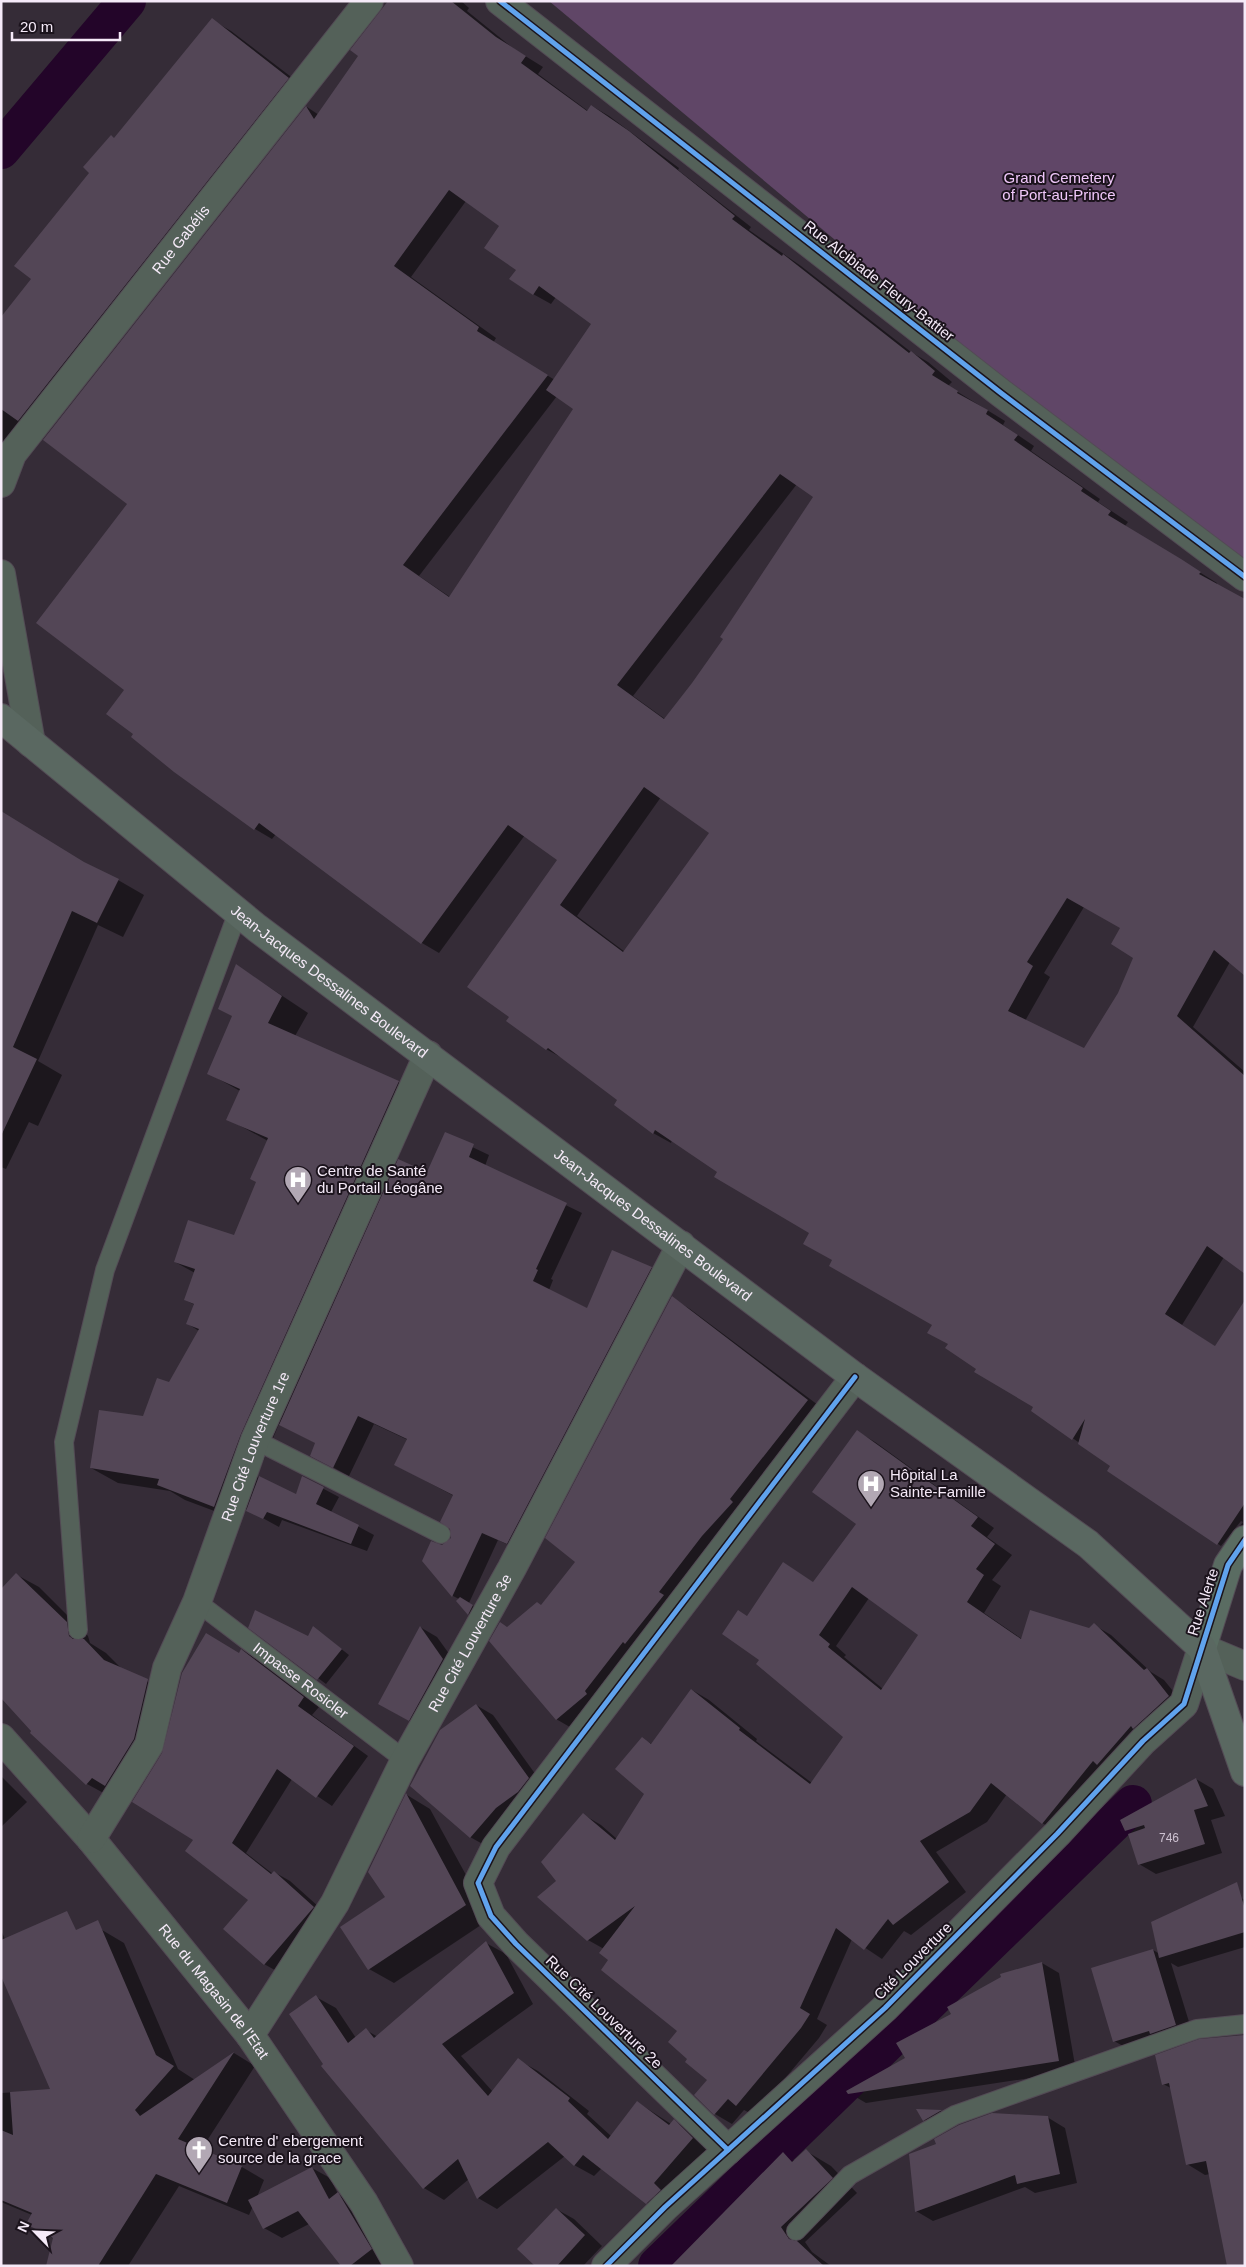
<svg xmlns="http://www.w3.org/2000/svg" width="1246" height="2267" viewBox="0 0 1246 2267" font-family="Helvetica,sans-serif">
<style>
.green{fill:#604667}
.shadow{fill:#0007;fill-rule:evenodd}
.lines{fill:none;stroke-linecap:round;stroke-linejoin:round}
.canal{stroke:#230529;stroke-width:38}
.building{fill:#534656;fill-rule:evenodd}
.lane-casing{stroke:#534b55;stroke-width:20}
.street-casing{stroke:#534b55;stroke-width:30}
.secondary-casing{stroke:#534b55;stroke-width:30}
.primary-casing{stroke:#534b55;stroke-width:30}
.lane{stroke:#546159;stroke-width:18}
.street{stroke:#546159;stroke-width:28}
.secondary{stroke:#5a6c62;stroke-width:28}
.primary{stroke:#5a6861;stroke-width:28}
.cycleway-casing{stroke:#1b131c;stroke-width:8}
.cycleway{stroke:#60a3ed;stroke-width:5}
.labels{text-anchor:middle;stroke-width:4;stroke-linejoin:round;paint-order:stroke}
.number-label{font-size:12px;fill:#ccc1d0}
.park-label{font-size:15px;fill:#f0c8fa;stroke:#1b131c}
.street-label{font-size:15px;fill:#f5eaf8;stroke:#1b131c}
.poi-label{font-size:15px;fill:#f5eaf8;stroke:#1b131c;text-anchor:start}
</style>
<rect width="100%" height="100%" fill="#352c37"/>
<path class="green" d="M549 1H1245V564L1077 442Z"/>
<g class="shadow">
<path d="M390 1H461L469 8 467 11 514 49 543 67 538 74 588 111 592 106 609 116 679 168 678 170 751 227 749 230 801 266 911 352 928 362 952 382 948 386 1005 421 1003 425 1034 446 1031 451 1100 499 1098 502 1128 522 1125 526 1217 583 1230 962 1193 1027 1245 1072V1273L1224 1257 1182 1325 1216 1347 1245 1303V1549L1239 1556 1223 1547 1243 1522 1241 1521 1221 1546 1109 1470 1112 1466 1033 1410 1035 1407 978 1368 949 1344 933 1325 834 1260 811 1233 672 1140 671 1143 653 1133 619 1100 564 1059 546 1049 511 1017 559 860 525 835 439 953 422 943 276 834 272 839 255 829 135 734 126 690 129 504 307 107 319 115 360 56ZM466 201 500 226 518 269 533 294 551 304 556 297 593 323 555 380 493 343 496 338 411 277ZM557 396 575 409 450 597 419 576ZM797 484 815 497 724 639 693 684 665 719 633 696ZM661 797 710 833 625 952 577 916ZM1084 907 1122 928 1135 957 1119 993 1085 1049 1025 1021 1050 977 1044 973Z"/>
<path d="M212 20 231 31 307 89 1 469V319L32 279 91 173 115 139Z"/>
<path d="M1 825 118 880 144 895 123 937 98 925 38 1061 62 1075 38 1126 29 1122 6 1169 1 1167Z"/>
<path d="M236 965 308 1013 295 1036 398 1082 425 1098 397 1160 428 1173 445 1134 489 1155 485 1166 582 1213 551 1279 553 1280 549 1290 588 1309 651 1268 667 1277 523 1552 498 1540 469 1603 481 1611 476 1619 468 1614 457 1601 459 1599 453 1596 424 1561 452 1539 454 1496 396 1465 408 1440 374 1424 349 1476 327 1464 316 1443 279 1424 257 1476 296 1495 303 1478 339 1497 331 1512 374 1535 367 1551 282 1520 279 1527 246 1509 241 1521 185 1500 170 1491 118 1483 91 1468 144 1417 169 1384 199 1331 188 1324 195 1305 185 1300 195 1273 175 1262 235 1237 257 1182 268 1141 228 1119 240 1091 208 1073 234 1017Z"/>
<path d="M672 1298 690 1309 826 1411 575 1730 556 1719 508 1628 542 1606 577 1561Z"/>
<path d="M858 1432 875 1442 994 1528 987 1537 1012 1555 992 1580 1001 1586 984 1613 1022 1639 1090 1629 1094 1625 1111 1635 1151 1672 1164 1680 1186 1707 1060 1833 1042 1823 1007 1794 987 1822 936 1852 966 1892 911 1935 904 1931 882 1959 852 1939 817 2019 827 2025 819 2038 754 2115 744 2110 732 2124 715 2114 709 2080 679 2031 610 1960 604 1949 588 1940 557 1881 584 1815 601 1825 617 1839 646 1793 642 1739 652 1744 692 1690 709 1700 757 1739 756 1741 812 1783 845 1737 760 1660 748 1617 783 1564 814 1583 858 1524ZM869 1598 920 1635 883 1689 844 1657 846 1655 836 1646Z"/>
<path d="M17 1575 39 1587 88 1636 90 1643 106 1653 121 1668 170 1693 109 1796 87 1784 31 1732Z"/>
<path d="M250 1627 309 1637 321 1633 349 1655 326 1684Z"/>
<path d="M420 1627 437 1637 460 1669 427 1730 397 1714Z"/>
<path d="M242 1650 257 1659 319 1707 312 1715 368 1756 332 1806 292 1779 246 1853 273 1874 274 1872 290 1881 329 1916 280 1973 264 1964 250 1900 195 1839Z"/>
<path d="M476 1705 493 1715 546 1789 488 1847 470 1837Z"/>
<path d="M1 1776 27 1802 1 1827Z"/>
<path d="M1196 1779 1213 1789 1225 1816 1211 1820 1222 1853 1156 1874 1139 1864 1132 1834 1126 1830Z"/>
<path d="M407 1795 430 1809 490 1919 394 1983 369 1969 387 1897Z"/>
<path d="M1241 1898 1245 1900V1947L1178 1967 1171 1963 1193 2035 1132 2051 1114 2041 1153 1950 1160 1954Z"/>
<path d="M1 1930 5 1939 102 1930 124 1943 178 2069 195 2080 234 2053 255 2066 201 2150 242 2167 264 2180 257 2197 312 2168 330 2178 338 2194 355 2204 388 2259 380 2266H342L309 2224 282 2238 264 2228 253 2206 249 2215 179 2186 128 2266H48L54 2239 28 2224 32 2215 1 2202V2093L52 2090 2 1975 1 1991Z"/>
<path d="M486 1943 506 1954 533 2004 461 2056 493 2092 518 2060 538 2071 589 2111 587 2114 611 2136 637 2102 671 2124 674 2121 694 2132 713 2150 667 2214 647 2203 602 2168 594 2176 574 2165 565 2156 497 2209 478 2198 469 2179 444 2200 424 2188 325 2064 316 1997 336 2008 356 2038 366 2030 378 2037Z"/>
<path d="M1042 1963 1059 1973 1076 2071 866 2103 849 2093 906 2059 952 2015Z"/>
<path d="M1245 2036 1210 2174 1205 2175 1187 2164 1171 2088 1163 2084Z"/>
<path d="M918 2110 942 2111 958 2121 941 2130 924 2120Z"/>
<path d="M1047 2117 1065 2128 1077 2183 1035 2193 1025 2187 933 2221 916 2211Z"/>
<path d="M806 2151 831 2166 857 2193 805 2242 812 2252 831 2266H673L783 2154 795 2161Z"/>
<path d="M556 2209 574 2219 602 2246 583 2266H537Z"/>
</g>
<g class="lines">
<g class="canal">
<path d="M1 150 127 1"/>
<path d="M657 2266 1133 1804"/>
</g>
</g>
<g class="building">
<path d="M388 1H451L496 37 526 56 521 63 587 111 591 105 629 131 735 216 732 219 782 256 783 254 909 353 911 351 935 371 932 375 958 391 957 393 988 410 986 414 1018 435 1014 440 1083 488 1081 491 1111 511 1108 515 1181 559 1201 572 1199 574 1245 599V976L1214 950 1177 1016 1245 1076V1274L1207 1246 1165 1314 1215 1346 1245 1300V1503L1217 1545 1107 1471 1110 1466 1078 1444 1085 1419 1072 1440 1031 1411 1033 1407 974 1372 976 1369 945 1348 948 1344 927 1333 932 1325 829 1266 832 1260 803 1244 809 1233 714 1177 717 1172 655 1130 653 1134 614 1105 617 1100 548 1048 546 1050 506 1021 509 1017 467 987 557 860 508 825 421 944 259 823 254 830 174 772 131 737 133 734 106 714 124 690 36 623 127 504 43 440 306 106 314 119 358 56 350 50ZM449 190 499 226 484 248 516 270 509 279 533 295 539 286 591 324 546 390 573 409 449 597 403 565 548 375 477 331 479 327 394 266ZM780 474 813 497 720 637 723 639 692 683 664 719 617 685ZM644 787 709 833 623 952 560 905ZM1067 898 1120 928 1111 944 1133 958 1118 993 1084 1048 1008 1011 1033 966 1027 962Z"/>
<path d="M212 18 289 78 18 421 1 409V317L31 279 14 266 89 173 83 167 111 135 114 138Z"/>
<path d="M1 811 84 862 119 879 97 923 72 911 13 1047 37 1059 1 1136Z"/>
<path d="M236 964 282 996 268 1023 399 1081 241 1434 214 1507 157 1485 159 1479 90 1468 99 1410 143 1416 157 1378 169 1382 199 1329 186 1324 194 1304 184 1300 195 1269 174 1262 188 1220 234 1235 256 1182 250 1179 268 1138 226 1120 240 1089 207 1074 232 1016 218 1009Z"/>
<path d="M445 1132 474 1144 469 1157 567 1203 536 1269 538 1270 533 1281 587 1308 612 1250 652 1267 507 1544 482 1533 452 1597 422 1561 431 1541 442 1545 451 1538 450 1529 440 1522 453 1495 394 1465 407 1439 358 1416 333 1468 310 1456 315 1443 279 1425 398 1159 427 1172Z"/>
<path d="M672 1296 808 1400 730 1499 733 1502 702 1536 659 1592 664 1595 625 1644 623 1642 585 1691 587 1694 556 1720 489 1641 500 1622 507 1627 537 1602 541 1605 575 1562 545 1538Z"/>
<path d="M857 1430 978 1517 971 1526 995 1544 976 1569 984 1575 967 1602 1021 1639 1030 1610 1089 1628 1094 1623 1144 1670 1147 1668 1169 1696 1133 1729 1131 1726 1097 1765 1093 1761 1042 1824 991 1783 970 1812 920 1841 949 1882 893 1925 888 1919 864 1950 836 1928 800 2008 810 2014 801 2028 736 2106 728 2099 714 2115 694 2095 707 2080 685 2062 687 2059 668 2042 677 2031 601 1970 608 1960 599 1953 635 1906 587 1941 537 1897 556 1881 541 1862 583 1813 615 1840 644 1794 615 1769 642 1737 651 1744 691 1689 740 1728 739 1730 810 1784 843 1737 756 1664 759 1660 722 1634 738 1610 747 1616 783 1562 813 1582 856 1524 812 1492ZM852 1587 918 1635 881 1690 828 1647 830 1644 819 1635Z"/>
<path d="M259 1476 296 1494 302 1476 324 1487 316 1504 359 1525 351 1544 267 1512 263 1519 246 1511Z"/>
<path d="M16 1573 67 1622 69 1636 73 1639H84L104 1660 148 1679 134 1739 105 1786 92 1778 86 1785 30 1733 31 1731 1 1698V1589Z"/>
<path d="M460 1597 473 1605 468 1615 456 1601Z"/>
<path d="M255 1610 308 1636 313 1626 342 1649 317 1680 248 1628Z"/>
<path d="M420 1626 443 1659 409 1721 378 1704Z"/>
<path d="M206 1633 239 1653 241 1649 304 1697 298 1706 354 1746 316 1798 277 1769 232 1843 271 1874 274 1871 314 1907 264 1965 223 1929 248 1900 185 1851 193 1840 132 1802 162 1753 182 1673Z"/>
<path d="M476 1704 529 1778 518 1792 496 1808 470 1838 410 1786 440 1730Z"/>
<path d="M1196 1778 1208 1806 1194 1810 1205 1844 1138 1865 1128 1834 1145 1828 1144 1825 1125 1831 1120 1820Z"/>
<path d="M406 1793 466 1905 368 1970 340 1927 385 1897 368 1872Z"/>
<path d="M1237 1882 1245 1909V1932L1159 1958 1151 1922Z"/>
<path d="M67 1911 76 1930 98 1920 156 2055 174 2066 135 2110 140 2116 234 2052 178 2139 242 2166 227 2203 156 2174 98 2266H46L53 2238 26 2224 32 2213 1 2200V2130L13 2135 10 2092 50 2089 1 1976V1940Z"/>
<path d="M486 1941 514 1993 442 2044 488 2096 518 2058 570 2098 568 2101 608 2139 637 2101 669 2125 674 2119 693 2138 654 2183 661 2190 646 2204 583 2155 574 2166 548 2142 477 2199 458 2159 423 2189 321 2066 323 2064 289 2014 316 1995 348 2043 366 2028 374 2038Z"/>
<path d="M1153 1949 1176 2025 1150 2034 1149 2031 1113 2042 1091 1968Z"/>
<path d="M1042 1962 1059 2061 848 2094 846 2091 905 2058 896 2043 951 2014 947 2007 1001 1977 1000 1974Z"/>
<path d="M1245 2035V2266H1227L1206 2161 1186 2165 1169 2083 1162 2085 1155 2055 1199 2039Z"/>
<path d="M916 2109 942 2110 923 2121Z"/>
<path d="M992 2113 1048 2116 1060 2174 1017 2184 1015 2175 915 2212 909 2154 936 2144 934 2139 959 2125Z"/>
<path d="M806 2149 833 2178 781 2227 789 2239 797 2241 824 2266H671L783 2152 792 2162Z"/>
<path d="M312 2167 329 2199 338 2192 372 2249 350 2266H341L298 2211 263 2229 248 2200Z"/>
<path d="M556 2208 585 2235 557 2266H535L517 2249Z"/>
</g>
<g class="lines">
<defs>
<g id="lane">
<path d="M255 1440 441 1534"/>
<path id="s1" d="M197 1602 405 1760"/>
<path d="M78 1630 64 1442 105 1270 238 912"/>
<path d="M796 2231 850 2175 955 2115 1197 2029 1245 2024"/>
</g>
<g id="street">
<path d="M500 1 1001 393 1245 577"/>
<path id="s2" d="M1 483 12 454 369 1"/>
<path d="M1 574 31 743"/>
<path id="s3" d="M1 1738 91 1839 250 2035 364 2203 399 2266"/>
<path id="s4" d="M91 1839 149 1745 167 1668 197 1602 255 1440 428 1055"/>
<path id="s5" d="M250 2035 335 1903 405 1760 512 1568 681 1245"/>
<path d="M728 2150 516 1944 491 1916 478 1883 496 1847 855 1377"/>
<path d="M606 2266 665 2207 885 2008 1057 1834 1143 1741 1184 1704 1202 1648 1245 1666"/>
</g>
<path id="secondary" d="M1202 1648 1228 1565 1245 1540"/>
<g id="primary">
<path id="s6" d="M1 718 257 928 855 1377 1088 1544 1202 1648 1245 1772"/>
</g>
</defs>
<use href="#lane" class="lane-casing"/>
<use href="#street" class="street-casing"/>
<use href="#secondary" class="secondary-casing"/>
<use href="#primary" class="primary-casing"/>
<use href="#lane" class="lane"/>
<use href="#street" class="street"/>
<use href="#secondary" class="secondary"/>
<use href="#primary" class="primary"/>
<defs>
<g id="cycleway">
<path d="M500 1 1001 393 1245 577"/>
<path d="M728 2150 516 1944 491 1916 478 1883 496 1847 855 1377"/>
<path d="M606 2266 665 2207 885 2008 1057 1834 1143 1741 1184 1704 1228 1565 1245 1540"/>
</g>
</defs>
<use href="#cycleway" class="cycleway-casing"/>
<use href="#cycleway" class="cycleway"/>
</g>
<defs>
<symbol id="hospital-pin" viewBox="-11 -11 22 30"><path d="M0 17L-7.5 6A9.5 9.5 0 1 1 7.5 6Z" fill="#b2a8b4" stroke="#1b131c"/><path d="M-5-5h3v3.5h4V-5h3V5h-3V1.5h-4V5h-3Z" fill="#fff"/></symbol>
<symbol id="church-pin" viewBox="-11 -11 22 30"><path d="M0 17L-7.5 6A9.5 9.5 0 1 1 7.5 6Z" fill="#b2a8b4" stroke="#1b131c"/><path d="M-1.2-6h2.4v3.5h3.3v2.4h-3.3V6h-2.4V-.1h-3.3v-2.4h3.3Z" fill="#fff"/></symbol>
</defs>
<g fill-rule="evenodd">
<use href="#hospital-pin" x="282" y="1164" width="32" height="43"/>
<use href="#hospital-pin" x="855" y="1468" width="32" height="43"/>
<use href="#church-pin" x="183" y="2134" width="32" height="43"/>
</g>
<g class="labels">
<g class="number-label">
<text x="1169" y="1842">746</text>
</g>
<g class="park-label">
<text x="1059" y="183">Grand Cemetery<tspan x="1059" dy="17">of Port-au-Prince</tspan></text>
</g>
<g class="street-label">
<text dy="5" stroke="none"><textPath href="#s2" startOffset="304">Rue Gabélis</textPath></text>
<text transform="translate(879 281) rotate(38)" y="5">Rue Alcibiade Fleury-Battier</text>
<text dy="5" stroke="none"><textPath href="#s6" startOffset="421">Jean-Jacques Dessalines Boulevard</textPath></text>
<text dy="5" stroke="none"><textPath href="#s6" startOffset="826">Jean-Jacques Dessalines Boulevard</textPath></text>
<text dy="5" stroke="none"><textPath href="#s4" startOffset="428">Rue Cité Louverture 1re</textPath></text>
<text transform="translate(1203 1602) rotate(-72)" y="5">Rue Alerte</text>
<text dy="5" stroke="none"><textPath href="#s5" startOffset="450">Rue Cité Louverture 3e</textPath></text>
<text dy="5" stroke="none"><textPath href="#s1" startOffset="130">Impasse Rosicler</textPath></text>
<text transform="translate(913 1961) rotate(-45)" y="5">Cité Louverture</text>
<text dy="5" stroke="none"><textPath href="#s3" startOffset="331">Rue du Magasin de l'Etat</textPath></text>
<text transform="translate(604 2012) rotate(44)" y="5">Rue Cité Louverture 2e</text>
</g>
<g class="poi-label">
<text x="317" y="1176">Centre de Santé<tspan x="317" dy="17">du Portail Léogâne</tspan></text>
<text x="890" y="1480">Hôpital La<tspan x="890" dy="17">Sainte-Famille</tspan></text>
<text x="218" y="2146">Centre d' ebergement<tspan x="218" dy="17">source de la grace</tspan></text>
</g>
</g>
<rect width="1246" height="2267" fill="none" stroke="#f5eaf8" stroke-width="5"/>
<g transform="translate(35 2232) rotate(294)" stroke="#1b131c" stroke-width="4" paint-order="stroke">
<path d="M0-4L9 19L0 12L-9 19Z" fill="#f5eaf8"/>
<text y="-8" font-size="14" font-weight="bold" text-anchor="middle" fill="#f5eaf8">N</text>
</g>
<path d="M12 32v8h108v-8" fill="none" stroke="#f5eaf8" stroke-width="2.5"/>
<text x="20" y="32" font-size="15" fill="#f5eaf8" stroke="#1b131c" stroke-width="4" paint-order="stroke">20 m</text>
</svg>
